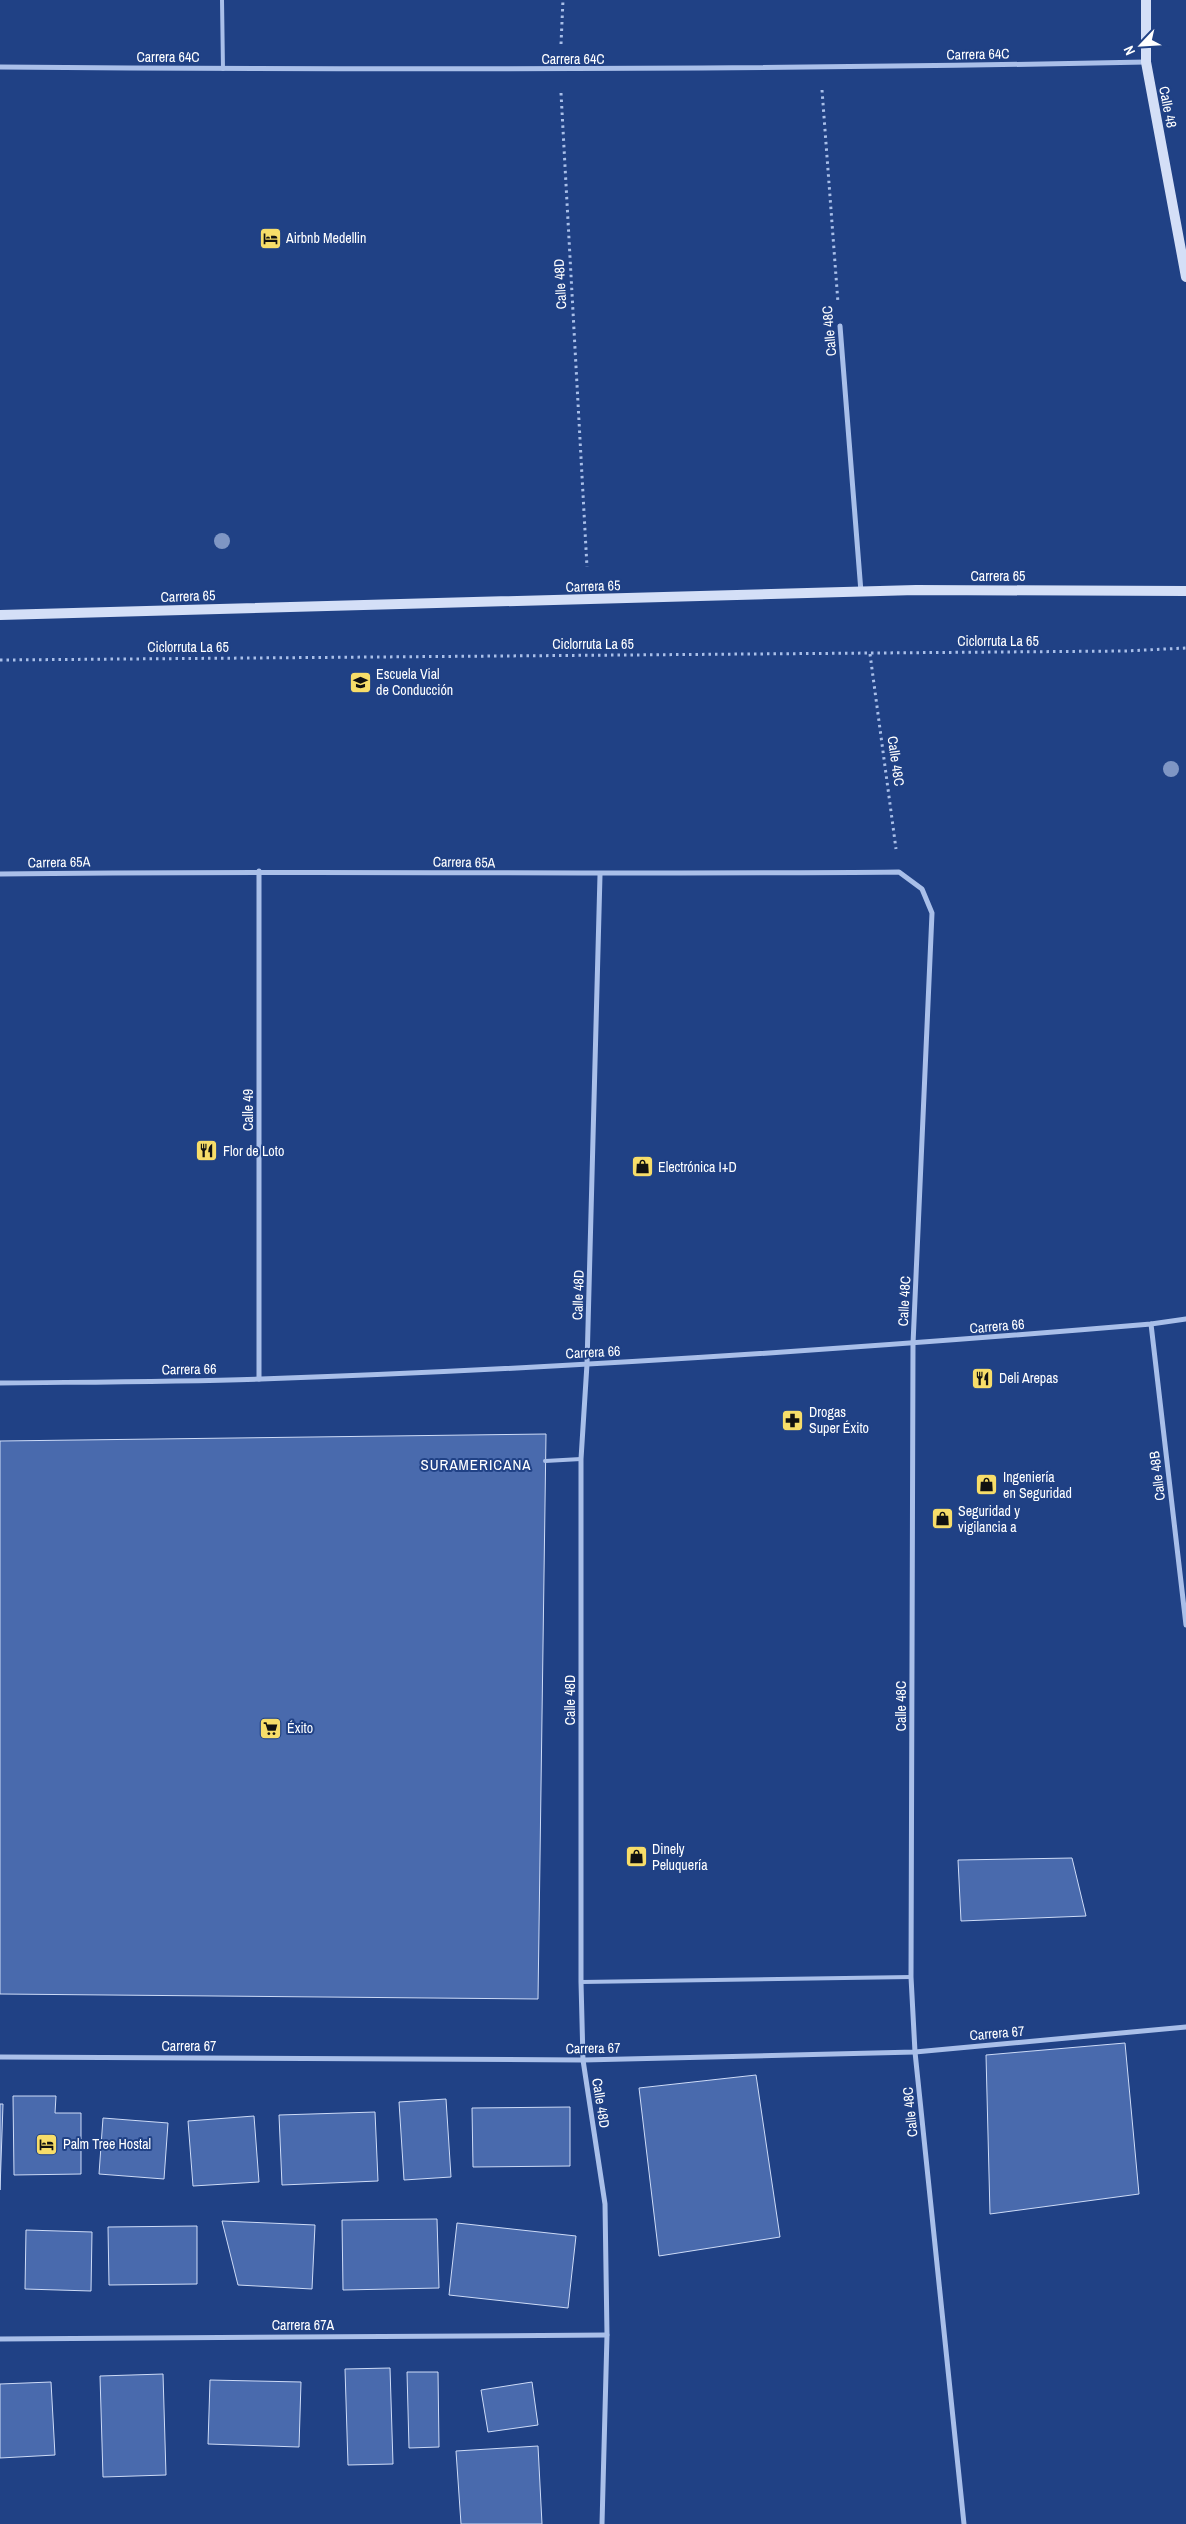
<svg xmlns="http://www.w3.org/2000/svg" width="1186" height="2524" viewBox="0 0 1186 2524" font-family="'Archivo Narrow',sans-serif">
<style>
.building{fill:#496aad;stroke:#cddbf7}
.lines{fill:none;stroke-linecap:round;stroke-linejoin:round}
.path{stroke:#a9bfe9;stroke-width:3;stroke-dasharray:2.5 4;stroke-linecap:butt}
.service{stroke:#a9bfe9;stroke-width:4}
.minor{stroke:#a9bfe9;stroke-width:5}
.secondary{stroke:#d4dff7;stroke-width:10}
.tree{fill:#7f96c4}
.labels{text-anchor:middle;stroke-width:4;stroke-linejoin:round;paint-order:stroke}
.street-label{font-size:14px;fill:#fff;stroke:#204185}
.poi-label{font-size:14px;fill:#fff;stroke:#204185;text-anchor:start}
.neighbourhood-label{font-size:15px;letter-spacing:1px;fill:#fff;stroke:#204185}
</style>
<rect width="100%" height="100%" fill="#204185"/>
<g class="building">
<path d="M546 1434 538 1999 0 1994V1441Z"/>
<path d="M1072 1858 1086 1916 961 1921 958 1860Z"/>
<path d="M1125 2043 1139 2194 990 2214 986 2055Z"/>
<path d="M756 2075 780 2237 659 2256 639 2088Z"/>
<path d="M13 2096H56L55 2113H81V2174L14 2175Z"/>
<path d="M446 2099 451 2177 404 2180 399 2102Z"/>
<path d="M0 2104H3L0 2190Z"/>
<path d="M570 2107V2166L473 2167 472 2108Z"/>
<path d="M375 2112 378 2181 282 2185 279 2115Z"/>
<path d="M254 2116 259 2182 193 2186 188 2121Z"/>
<path d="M103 2118 168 2123 164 2179 99 2174Z"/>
<path d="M437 2219 439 2288 343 2290 342 2220Z"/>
<path d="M222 2221 315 2225 312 2289 238 2285Z"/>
<path d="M457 2223 576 2236 568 2308 449 2295Z"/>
<path d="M197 2226V2284L109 2285 108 2227Z"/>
<path d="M26 2230 92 2232 91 2291 25 2289Z"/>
<path d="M390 2368 393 2464 348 2465 345 2369Z"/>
<path d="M407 2372H438L439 2447 409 2448Z"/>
<path d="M163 2374 166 2475 103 2477 100 2376Z"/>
<path d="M210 2380 301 2382 299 2447 208 2444Z"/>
<path d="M51 2382 55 2455 0 2458V2384Z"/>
<path d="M532 2382 538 2425 488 2432 481 2390Z"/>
<path d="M538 2446 542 2524H461L456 2451Z"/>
</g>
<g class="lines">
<g class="path">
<path d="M561 44 563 0"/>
<path d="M822 90 838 303"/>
<path d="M561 93 587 567"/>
<path d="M870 654 896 849"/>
<path d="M0 660 1125 651 1186 648"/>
</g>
<g class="service">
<path d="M222 0 223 69"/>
<path d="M545 1461 581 1459"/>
<path d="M581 1982 911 1977"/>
</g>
<g class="minor">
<path d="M0 67C382 70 764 70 1146 62"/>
<path d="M840 326 861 592"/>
<path d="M259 871V1379"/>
<path d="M0 874C300 870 599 875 899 872L922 889 932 913 913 1344 911 1977 915 2052 964 2524"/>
<path d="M600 875 587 1364 581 1459V1982L583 2060 605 2204 607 2335 602 2524"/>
<path d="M1151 1324 1186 1625"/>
<path d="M0 1383C87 1382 174 1382 261 1379 558 1369 855 1349 1151 1324L1186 1319"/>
<path d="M0 2057 583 2060 915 2052 1186 2027"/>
<path d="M0 2339 607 2335"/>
</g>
<g class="secondary">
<path d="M1146 0V62L1186 277"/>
<path d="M0 615 916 590 1186 591"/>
</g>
</g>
<g class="tree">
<circle cx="222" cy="541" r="8"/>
<circle cx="1171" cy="769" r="8"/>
</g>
<defs>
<symbol id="hotel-square" viewBox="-11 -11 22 22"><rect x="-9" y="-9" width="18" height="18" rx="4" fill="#f7dd69" stroke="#204185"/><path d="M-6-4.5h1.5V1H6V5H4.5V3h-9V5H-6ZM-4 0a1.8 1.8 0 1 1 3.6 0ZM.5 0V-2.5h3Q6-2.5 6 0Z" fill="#111"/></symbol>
<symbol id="school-square" viewBox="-11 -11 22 22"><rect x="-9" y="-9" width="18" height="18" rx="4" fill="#f7dd69" stroke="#204185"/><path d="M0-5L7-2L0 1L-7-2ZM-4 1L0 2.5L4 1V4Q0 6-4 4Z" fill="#111"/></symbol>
<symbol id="restaurant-square" viewBox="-11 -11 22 22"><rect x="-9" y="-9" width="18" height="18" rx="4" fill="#f7dd69" stroke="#204185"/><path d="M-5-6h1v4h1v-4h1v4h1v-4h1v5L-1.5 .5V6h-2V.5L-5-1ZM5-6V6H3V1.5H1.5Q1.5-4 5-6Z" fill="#111"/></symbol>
<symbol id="shop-square" viewBox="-11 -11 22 22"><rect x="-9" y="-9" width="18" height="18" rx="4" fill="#f7dd69" stroke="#204185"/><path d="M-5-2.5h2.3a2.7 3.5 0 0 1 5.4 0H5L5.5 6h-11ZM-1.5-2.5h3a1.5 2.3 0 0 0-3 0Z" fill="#111"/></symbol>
<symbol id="pharmacy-square" viewBox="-11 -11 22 22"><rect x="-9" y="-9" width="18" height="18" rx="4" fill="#f7dd69" stroke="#204185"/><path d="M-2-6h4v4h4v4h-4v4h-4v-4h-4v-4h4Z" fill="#111"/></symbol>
<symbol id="supermarket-square" viewBox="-11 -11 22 22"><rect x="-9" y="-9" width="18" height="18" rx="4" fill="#f7dd69" stroke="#204185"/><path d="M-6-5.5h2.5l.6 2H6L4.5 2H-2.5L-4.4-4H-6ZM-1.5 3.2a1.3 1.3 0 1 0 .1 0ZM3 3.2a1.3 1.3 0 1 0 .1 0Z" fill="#111"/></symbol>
</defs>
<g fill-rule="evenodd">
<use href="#hotel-square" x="258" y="226" width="25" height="25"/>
<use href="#school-square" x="348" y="670" width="25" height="25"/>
<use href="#restaurant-square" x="194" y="1138" width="25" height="25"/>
<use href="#shop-square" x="630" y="1154" width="25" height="25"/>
<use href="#restaurant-square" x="970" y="1366" width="25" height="25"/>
<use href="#pharmacy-square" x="780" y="1408" width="25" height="25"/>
<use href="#shop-square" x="974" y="1472" width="25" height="25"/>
<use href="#shop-square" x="930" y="1506" width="25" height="25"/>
<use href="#supermarket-square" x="258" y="1716" width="25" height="25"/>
<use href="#shop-square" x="624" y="1844" width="25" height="25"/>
<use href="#hotel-square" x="34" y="2132" width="25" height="25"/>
</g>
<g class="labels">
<g class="street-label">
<text transform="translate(978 54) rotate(-1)" y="5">Carrera 64C</text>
<text x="168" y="62">Carrera 64C</text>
<text x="573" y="64">Carrera 64C</text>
<text transform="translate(1168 107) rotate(79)" y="5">Calle 48</text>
<text transform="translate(560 284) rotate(-93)" y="5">Calle 48D</text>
<text transform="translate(829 331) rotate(-95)" y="5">Calle 48C</text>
<text x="998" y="581">Carrera 65</text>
<text transform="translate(593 586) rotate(-2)" y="5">Carrera 65</text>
<text transform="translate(188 596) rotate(-2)" y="5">Carrera 65</text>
<text x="998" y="646">Ciclorruta La 65</text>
<text x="593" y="649">Ciclorruta La 65</text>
<text x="188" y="652">Ciclorruta La 65</text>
<text transform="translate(896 761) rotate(82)" y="5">Calle 48C</text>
<text transform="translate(59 862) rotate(-1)" y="5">Carrera 65A</text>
<text transform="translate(464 862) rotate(1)" y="5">Carrera 65A</text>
<text transform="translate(248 1110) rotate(-90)" y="5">Calle 49</text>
<text transform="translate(578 1295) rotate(-88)" y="5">Calle 48D</text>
<text transform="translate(904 1301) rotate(-87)" y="5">Calle 48C</text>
<text transform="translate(997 1326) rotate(-5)" y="5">Carrera 66</text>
<text transform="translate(593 1352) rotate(-3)" y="5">Carrera 66</text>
<text transform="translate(189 1369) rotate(-1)" y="5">Carrera 66</text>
<text transform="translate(1157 1476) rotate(-97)" y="5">Calle 48B</text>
<text transform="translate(570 1700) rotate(-90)" y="5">Calle 48D</text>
<text transform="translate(901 1706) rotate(-90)" y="5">Calle 48C</text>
<text transform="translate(997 2033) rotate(-5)" y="5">Carrera 67</text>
<text x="189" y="2051">Carrera 67</text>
<text transform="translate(593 2048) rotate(-1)" y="5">Carrera 67</text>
<text transform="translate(601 2103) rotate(81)" y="5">Calle 48D</text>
<text transform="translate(910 2112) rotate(-96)" y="5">Calle 48C</text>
<text x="303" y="2330">Carrera 67A</text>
</g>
<g class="poi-label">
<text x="286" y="243">Airbnb Medellin</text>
<text x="376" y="679">Escuela Vial<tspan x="376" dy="16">de Conducción</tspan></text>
<text x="223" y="1156">Flor de Loto</text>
<text x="658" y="1172">Electrónica I+D</text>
<text x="999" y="1383">Deli Arepas</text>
<text x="809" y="1417">Drogas<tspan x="809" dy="16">Super Éxito</tspan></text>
<text x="1003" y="1482">Ingeniería<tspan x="1003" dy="16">en Seguridad</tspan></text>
<text x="958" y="1516">Seguridad y<tspan x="958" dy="16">vigilancia a</tspan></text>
<text x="287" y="1733">Éxito</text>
<text x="652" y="1854">Dinely<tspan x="652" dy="16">Peluquería</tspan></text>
<text x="63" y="2149">Palm Tree Hostal</text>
</g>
<g class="neighbourhood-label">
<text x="476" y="1470">SURAMERICANA</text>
</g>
</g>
<g transform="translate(1141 45) rotate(245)" stroke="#204185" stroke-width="4" paint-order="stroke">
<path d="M0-4L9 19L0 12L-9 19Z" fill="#ffffff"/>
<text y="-8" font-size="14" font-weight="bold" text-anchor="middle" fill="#ffffff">N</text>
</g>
</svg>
